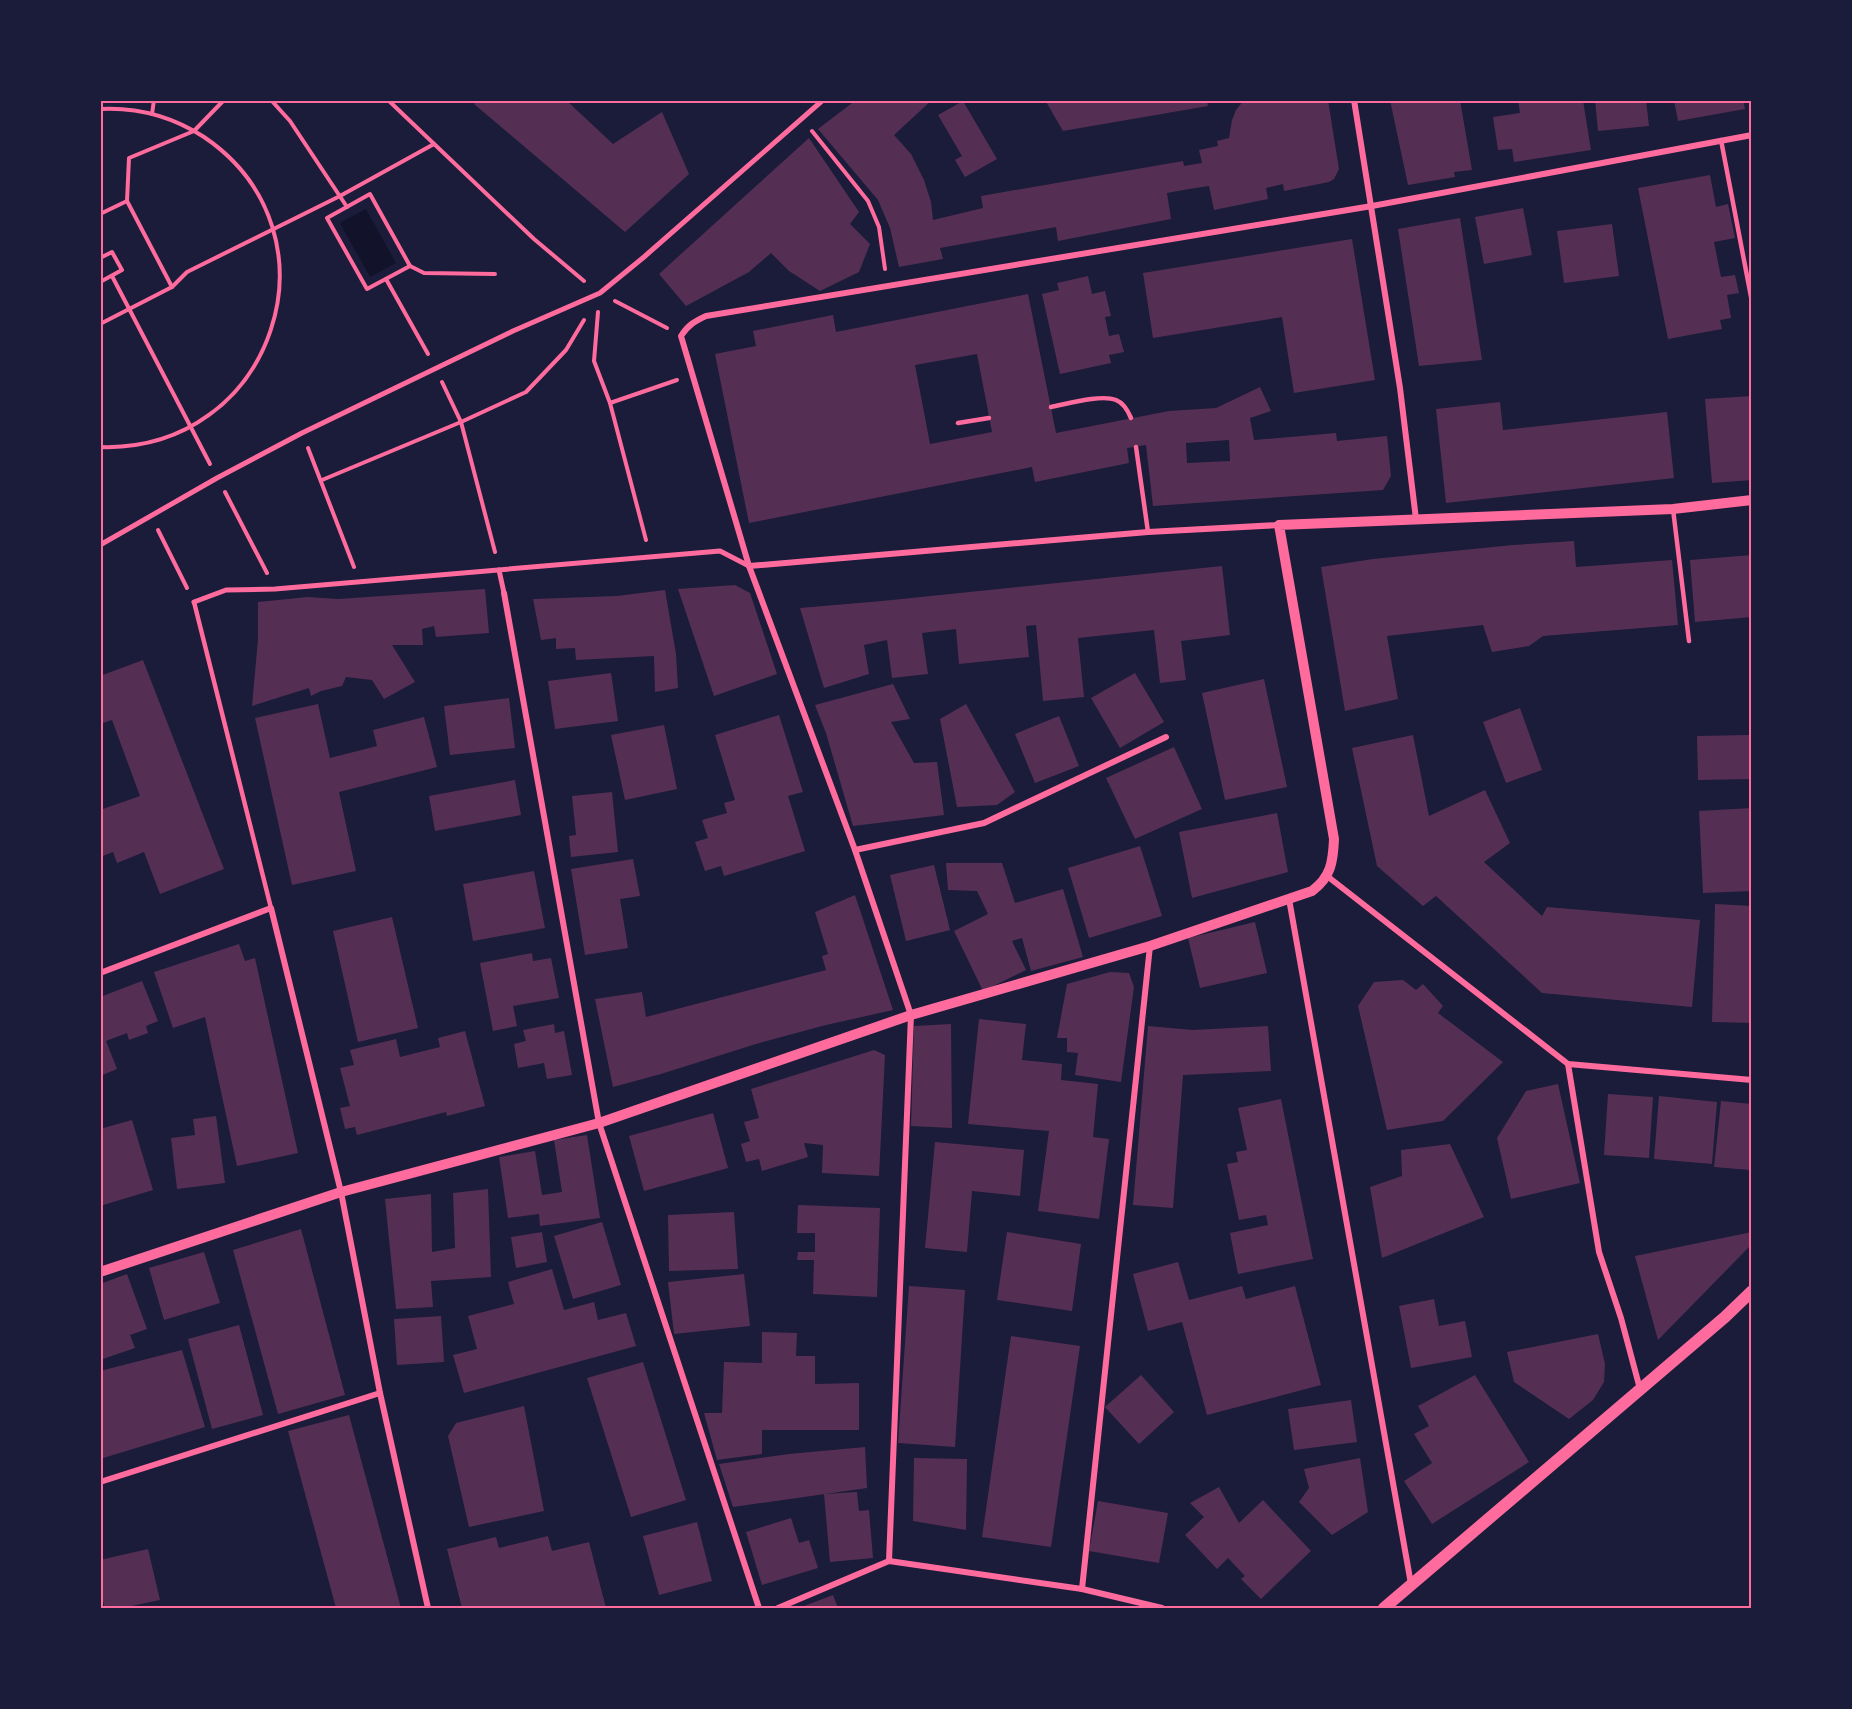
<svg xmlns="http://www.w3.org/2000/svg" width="1852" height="1709" viewBox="0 0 1852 1709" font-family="'DM Sans',sans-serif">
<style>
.water{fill:#12122b}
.building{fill:#542f53;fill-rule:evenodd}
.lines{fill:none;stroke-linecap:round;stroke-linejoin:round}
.path{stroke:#ff6b9d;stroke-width:4}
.service{stroke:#ff6b9d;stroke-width:4.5}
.pedestrian{stroke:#ff6b9d;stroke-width:5}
.minor{stroke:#ff6b9d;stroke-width:6}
.tertiary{stroke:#ff6b9d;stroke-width:10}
.secondary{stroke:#ff6b9d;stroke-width:12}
.neatline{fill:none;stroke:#ff6b9d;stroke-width:2}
</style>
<rect width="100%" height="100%" fill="#1b1b3a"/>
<path class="water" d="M366 209 396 263 370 277 340 223Z"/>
<g class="building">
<path d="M477 100H566L613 144 662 112 689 174 625 232 474 104Z"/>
<path d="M856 100H932L894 135 911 154 924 180 931 202 933 220 983 208 981 196 1183 161 1184 166 1202 163 1199 150 1218 146 1217 141 1229 138 1232 120 1236 110 1244 100H1328L1339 169 1334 179 1329 182 1284 191 1283 184 1266 188 1268 199 1214 210 1209 186 1189 189 1167 193 1171 219 1058 241 1056 227 940 248 943 259 899 267 890 228 878 200 818 129Z"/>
<path d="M1045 100H1207L1208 106 1063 131Z"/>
<path d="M1390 100H1460L1472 170 1454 172 1455 177 1408 185Z"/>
<path d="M1518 100H1583L1591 150 1514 162 1512 149 1498 150 1493 117 1520 113Z"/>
<path d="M1595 100H1646L1649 126 1598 131Z"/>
<path d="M1674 100H1743L1745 109 1678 121Z"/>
<path d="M963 101 997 159 965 177 955 160 962 156 938 115Z"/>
<path d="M809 138 859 212 850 224 870 244 859 272 820 291 789 271 771 253 749 272 686 306 659 274Z"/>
<path d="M1710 175 1716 207 1728 204 1735 238 1714 242 1721 277 1735 275 1739 293 1727 295 1731 318 1720 320 1722 329 1668 339 1638 188Z"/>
<path d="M1523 208 1532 255 1484 264 1475 217Z"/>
<path d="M1460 218 1482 360 1419 366 1398 229Z"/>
<path d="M1612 224 1619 276 1564 283 1557 231Z"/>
<path d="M1352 239 1375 380 1294 393 1282 317 1153 338 1143 273Z"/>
<path d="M1088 276 1092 294 1105 291 1111 316 1105 317 1109 336 1119 334 1124 352 1109 355 1111 363 1060 374 1042 294 1059 290 1057 283Z"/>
<path d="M1028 294 1056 433 1169 411 1216 408 1260 387 1271 411 1250 418 1254 440 1336 433 1337 441 1387 436 1391 476 1383 490 1153 506 1146 445 1127 448 1129 463 1035 482 1032 467 749 523 715 354 756 346 753 331 833 315 836 332ZM977 354 992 432 930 444 915 365ZM1229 440 1230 461 1187 463 1186 443Z"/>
<path d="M1752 396V480L1712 483 1705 399Z"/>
<path d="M1500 402 1503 430 1667 412 1674 478 1446 503 1436 409Z"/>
<path d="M1574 541 1576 567 1672 560 1678 625 1543 636 1529 646 1492 652 1483 625 1387 636 1398 699 1345 711 1321 567 1373 559 1513 545Z"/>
<path d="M1752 555V617L1695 622 1690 560Z"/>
<path d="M1222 566 1230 635 1181 641 1186 680 1160 683 1154 630 1078 638 1084 697 1043 701 1036 625 1026 626 1029 657 959 664 956 629 922 633 928 674 892 678 887 640 864 645 869 674 824 688 800 608 882 601Z"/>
<path d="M735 585 750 593 777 674 714 696 678 589Z"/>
<path d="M485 589 489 633 436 637 434 626 422 629 423 645H392L415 682 384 699 372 680 346 677 342 686 321 691 311 696 309 688 252 706 258 639V602L308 597 338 599Z"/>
<path d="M665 590 676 654 678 688 655 692 654 656 576 660 575 648 556 649V638L541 640 533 599 617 596Z"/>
<path d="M143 660 224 869 160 894 144 852 117 863 113 852 100 857V810L140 796 112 720 100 724V676Z"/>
<path d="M611 673 618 721 555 729 548 681Z"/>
<path d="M1135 673 1164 722 1120 748 1091 698Z"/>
<path d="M1264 679 1287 787 1225 800 1202 693Z"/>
<path d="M893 684 910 719 891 722 914 763 937 762 944 815 853 826 826 733 815 705Z"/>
<path d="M509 698 515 748 450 755 444 706Z"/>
<path d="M318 704 330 758 377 746 373 730 424 717 437 767 339 792 356 871 292 885 255 718Z"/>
<path d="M966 704 1015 792 997 805 957 807 940 719Z"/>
<path d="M1520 708 1542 770 1506 783 1483 722Z"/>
<path d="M779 715 803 792 788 796 805 851 724 876 721 866 705 871 695 842 708 838 702 820 727 813 724 803 735 800 715 735Z"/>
<path d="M1059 716 1079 766 1035 783 1015 734Z"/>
<path d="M664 725 677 789 625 800 611 735Z"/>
<path d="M1413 735 1429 816 1485 790 1510 843 1484 862 1542 916 1547 907 1700 920 1692 1007 1542 993 1436 896 1423 906 1377 866 1352 748Z"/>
<path d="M1748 735H1752V779L1698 780 1697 736Z"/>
<path d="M1174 747 1202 809 1135 839 1106 778Z"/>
<path d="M515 780 521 815 435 831 429 796Z"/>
<path d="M612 792 618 852 571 857 569 836 576 835 572 796Z"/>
<path d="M1752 808V891L1703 893 1699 811Z"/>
<path d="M1277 813 1288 872 1192 898 1179 832Z"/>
<path d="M1140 846 1162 916 1089 938 1068 868Z"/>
<path d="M633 859 640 896 620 899 628 948 585 955 571 869Z"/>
<path d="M946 863H1002L1015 903 1063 889 1083 957 1031 971 1022 938 1012 941 1026 970 983 991 954 931 988 914 977 891 948 890Z"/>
<path d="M934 865 950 930 906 941 890 875Z"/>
<path d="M534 871 545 928 473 941 463 884Z"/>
<path d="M855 895 893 1010 826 1025 756 1044 661 1074 613 1087 595 999 642 992 646 1017 826 970 822 956 828 954 815 912Z"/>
<path d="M1715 904 1752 906V1023L1712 1022Z"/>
<path d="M392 917 418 1028 358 1042 333 931Z"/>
<path d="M1255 922 1267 973 1200 988 1188 938Z"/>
<path d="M239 944 245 961 255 958 298 1153 237 1166 205 1017 173 1028 154 972Z"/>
<path d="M532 953 533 961 551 958 559 998 513 1006 517 1026 493 1031 480 963Z"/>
<path d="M1110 972 1129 973 1134 987 1121 1082 1075 1075 1078 1053 1067 1052V1038H1057L1067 984Z"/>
<path d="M1403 980 1416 990 1423 984 1443 1006 1438 1013 1503 1062 1443 1121 1387 1130 1358 1006 1374 982Z"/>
<path d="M142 981 158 1021 146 1026 148 1033 129 1040 127 1033 106 1041 117 1069 100 1076V997Z"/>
<path d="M979 1019 1026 1024 1022 1060 1062 1064 1061 1080 1098 1084 1093 1137 1109 1139 1099 1219 1038 1211 1049 1131 968 1124Z"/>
<path d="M554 1024 555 1033 564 1031 572 1075 547 1079 544 1063 518 1068 514 1044 526 1041 523 1030Z"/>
<path d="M951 1024 952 1128 911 1126 914 1026Z"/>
<path d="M1148 1026 1193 1030 1268 1026 1271 1071 1183 1075 1173 1208 1133 1205Z"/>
<path d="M465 1031 485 1106 447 1116 446 1112 357 1135 355 1127 345 1129 340 1108 350 1106 340 1068 354 1065 350 1050 396 1039 400 1057 440 1047 438 1038Z"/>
<path d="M874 1050 885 1055 879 1176 822 1173 823 1145 804 1143 808 1157 762 1171 759 1159 746 1162 741 1144 750 1141 744 1122 759 1118 751 1089Z"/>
<path d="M1558 1084 1580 1183 1511 1199 1497 1138 1526 1091Z"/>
<path d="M1608 1094 1653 1097 1649 1158 1604 1155Z"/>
<path d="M1659 1096 1717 1102 1712 1164 1654 1159Z"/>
<path d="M1281 1099 1313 1259 1238 1274 1230 1233 1268 1225 1266 1215 1239 1220 1227 1164 1238 1162 1236 1152 1247 1150 1238 1108Z"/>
<path d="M1721 1101 1752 1104 1750 1170 1714 1167Z"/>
<path d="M713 1113 728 1168 644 1191 629 1136Z"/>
<path d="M216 1116 225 1183 177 1189 171 1138 195 1135 193 1119Z"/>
<path d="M132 1120 153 1190 100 1206V1129Z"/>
<path d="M587 1135 600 1218 540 1226 539 1214 508 1218 499 1157 535 1151 542 1195 562 1192 554 1140Z"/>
<path d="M935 1142 1024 1150 1020 1196 972 1191 967 1252 925 1248Z"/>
<path d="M1450 1144 1484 1217 1382 1258 1370 1187 1402 1176 1401 1150Z"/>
<path d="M488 1189 491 1277 431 1281 433 1307 396 1309 385 1199 431 1194 432 1252 455 1248 453 1193Z"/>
<path d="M798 1205 880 1208 877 1297 813 1294 814 1260H797L798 1252H815V1233H797Z"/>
<path d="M734 1212 738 1269 669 1271 668 1215Z"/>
<path d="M602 1222 621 1285 573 1299 554 1236Z"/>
<path d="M301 1229 345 1395 278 1414 233 1250Z"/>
<path d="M542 1232 547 1262 516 1268 511 1237Z"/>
<path d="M1007 1232 1081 1244 1072 1311 997 1300Z"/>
<path d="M1752 1232V1244L1658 1340 1635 1256Z"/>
<path d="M204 1252 220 1303 164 1320 149 1268Z"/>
<path d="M1178 1262 1189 1300 1242 1286 1246 1299 1295 1286 1321 1385 1207 1415 1182 1322 1148 1331 1133 1274Z"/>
<path d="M552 1269 564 1310 594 1302 598 1320 626 1313 636 1346 464 1393 453 1355 477 1349 468 1316 514 1304 508 1282Z"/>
<path d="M127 1274 147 1329 130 1335 135 1348 100 1360V1284Z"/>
<path d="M744 1274 750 1326 674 1334 668 1282Z"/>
<path d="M909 1286 965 1290 955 1447 898 1443Z"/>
<path d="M1434 1299 1439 1326 1465 1321 1472 1357 1411 1368 1399 1306Z"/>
<path d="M441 1316 444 1362 397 1365 394 1319Z"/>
<path d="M239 1325 263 1415 212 1429 188 1339Z"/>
<path d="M762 1332 797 1333 796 1356H815V1384L859 1383V1430H762V1454L717 1460 704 1413H722L724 1362 762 1363Z"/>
<path d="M1598 1334 1605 1364 1604 1382 1593 1400 1569 1419 1514 1382 1507 1352Z"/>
<path d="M1011 1336 1080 1346 1051 1547 982 1537Z"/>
<path d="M182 1350 205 1427 100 1459V1371Z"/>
<path d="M643 1362 686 1500 631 1517 587 1378Z"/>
<path d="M1141 1375 1174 1412 1139 1444 1105 1407Z"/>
<path d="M1475 1375 1529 1462 1432 1524 1404 1481 1432 1463 1414 1434 1429 1426 1418 1406Z"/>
<path d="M1351 1400 1357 1442 1294 1450 1288 1409Z"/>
<path d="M524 1406 544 1511 469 1527 448 1436 456 1423Z"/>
<path d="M349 1415 401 1608H336L288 1431Z"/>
<path d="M865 1447 867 1488 733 1507 719 1464 789 1454Z"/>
<path d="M914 1458 967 1459 966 1530 913 1521Z"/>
<path d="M1360 1458 1368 1512 1332 1535 1299 1502 1309 1488 1304 1469Z"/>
<path d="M1219 1487 1239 1523 1263 1500 1311 1551 1261 1599 1241 1579 1245 1576 1228 1558 1217 1569 1185 1535 1204 1517 1190 1503Z"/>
<path d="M857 1492 859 1511 869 1510 873 1558 830 1562 824 1494Z"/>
<path d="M1098 1501 1168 1513 1159 1563 1089 1551Z"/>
<path d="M791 1518 799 1543 809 1540 818 1568 762 1585 746 1532Z"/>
<path d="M697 1522 712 1581 659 1595 643 1536Z"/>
<path d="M548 1536 552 1551 589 1542 606 1608H462L447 1549 496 1537 499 1548Z"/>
<path d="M148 1549 160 1600 122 1608H105L100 1591V1560Z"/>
<path d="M833 1595 838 1608H805L804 1606Z"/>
</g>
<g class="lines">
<g class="path">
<path d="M271 100 290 121 347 207"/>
<path d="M388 100 534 239 584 281"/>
<path d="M100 109C138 107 173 117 204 137 347 234 273 453 100 447"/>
<path d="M152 114 154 100"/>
<path d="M812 131 868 201 879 227 885 269"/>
<path d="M370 194 410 266 367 289 327 218Z"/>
<path d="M127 201 129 158 194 131 224 100"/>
<path d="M100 214 127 201 172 287 100 324"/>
<path d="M100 258 112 252 122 270 100 282"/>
<path d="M410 266 424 273 495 274"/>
<path d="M112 276 210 464"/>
<path d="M386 279 428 354"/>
<path d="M172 287 187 272 340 196 434 144"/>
<path d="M615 301 667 328"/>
<path d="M598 312 594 361 610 403 646 540"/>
<path d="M442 382 461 422 495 552"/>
<path d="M610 403 677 380"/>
<path d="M308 448 354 567"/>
<path d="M322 480 461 422 526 392 566 350 584 320"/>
<path d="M225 492 267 573"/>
<path d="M158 530 187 588"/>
</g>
<g class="service">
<path d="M1721 140 1752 302"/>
<path d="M1051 407C1067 404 1101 394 1116 400 1124 403 1128 411 1131 418"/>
<path d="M958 423 989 418"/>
<path d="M1136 447 1148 532"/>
<path d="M1673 509 1689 641"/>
<path d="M194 602 271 908"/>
</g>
<g class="pedestrian">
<path d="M100 545 217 478 302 433 513 331 600 293 644 257 823 100"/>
<path d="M499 570 504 593"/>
<path d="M194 602 226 590 275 589 720 551 749 566"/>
</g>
<g class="minor">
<path d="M1354 100 1400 388 1416 519"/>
<path d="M749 566 1148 532 1279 525"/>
<path d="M504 593 599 1123 759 1608"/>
<path d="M855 850 984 823 1166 737"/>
<path d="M1327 876 1568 1064 1752 1080"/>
<path d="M1289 899 1411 1584"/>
<path d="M100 973 271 908 341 1192 380 1393 428 1608"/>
<path d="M1568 1064 1599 1252 1621 1318 1640 1389"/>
<path d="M100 1482 380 1393"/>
<path d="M889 1561 911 1015 855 850 749 566 681 336C688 325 695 321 706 316L1372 206 1752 135"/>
<path d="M1082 1589 1150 946"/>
<path d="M778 1608 889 1561 1082 1589 1162 1608"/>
</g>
<path class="tertiary" d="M100 1272 341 1192 599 1123 911 1015 1150 946 1312 891C1331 877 1333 862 1334 839L1279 525 1673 509 1752 500"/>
<path class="secondary" d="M1384 1608 1725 1317 1752 1291"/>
</g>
<rect width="1852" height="1709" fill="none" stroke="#1b1b3a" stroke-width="204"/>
<rect x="102" y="102" width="1648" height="1505" class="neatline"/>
</svg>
